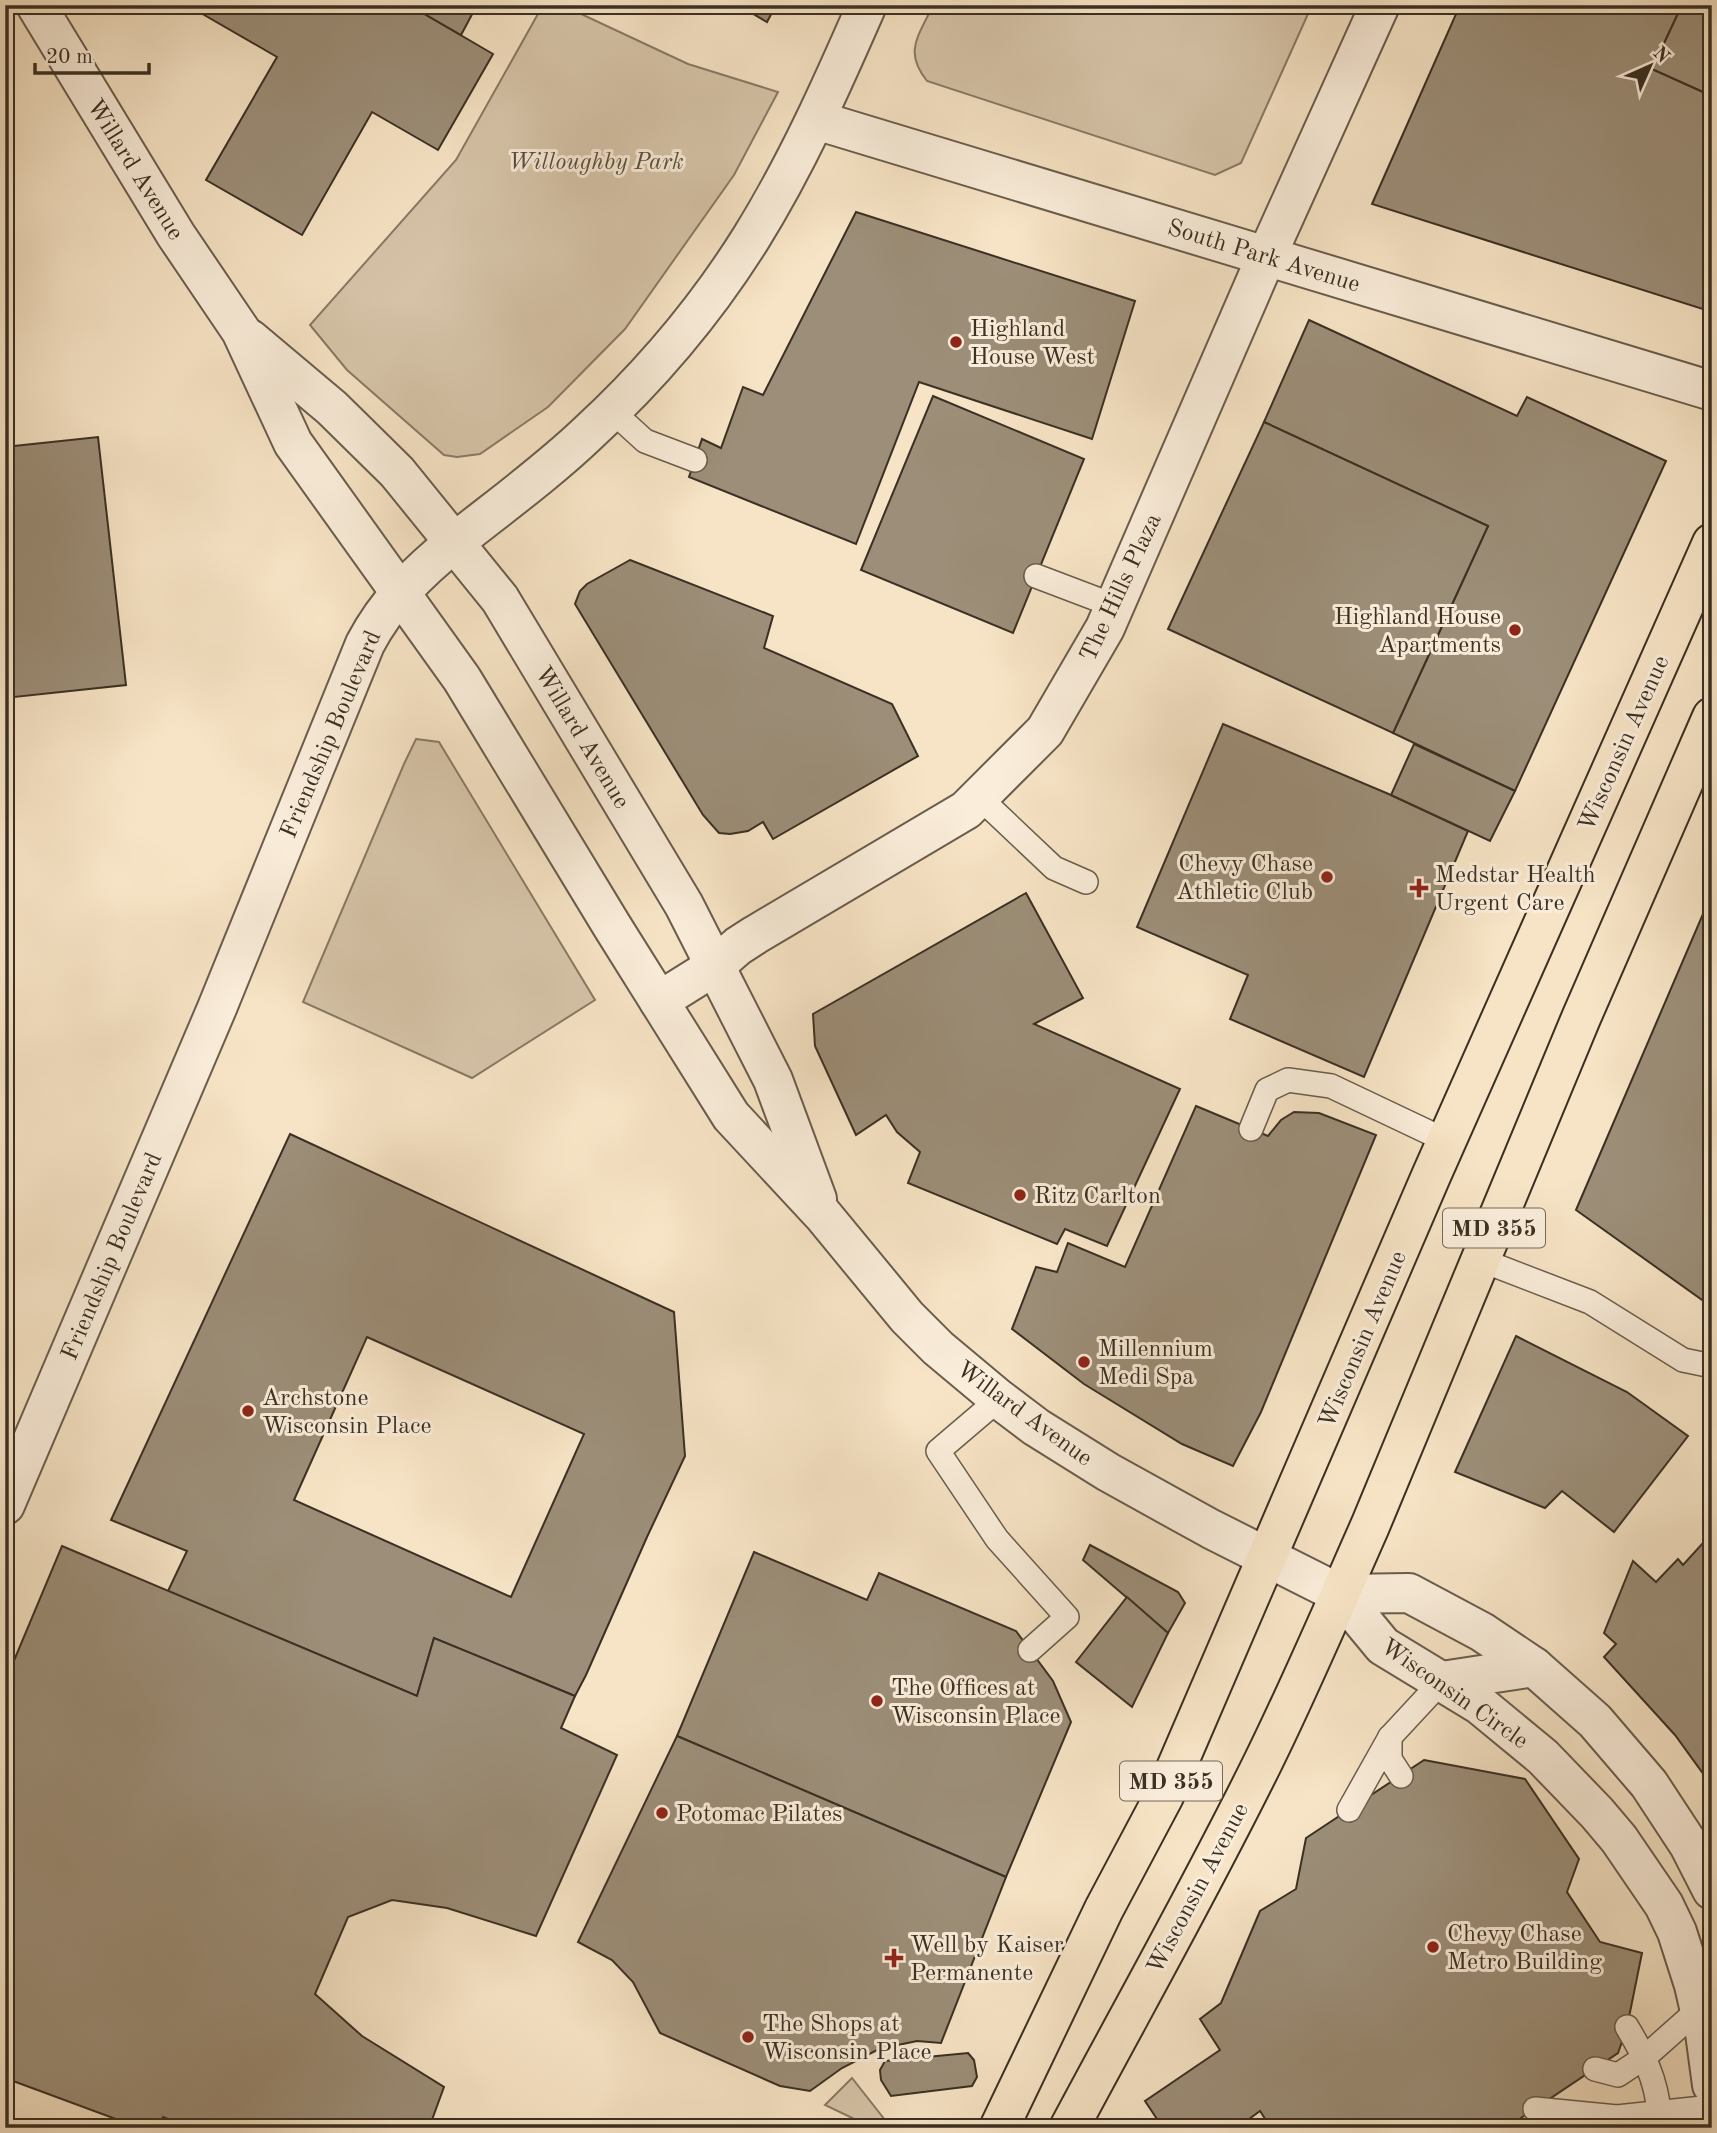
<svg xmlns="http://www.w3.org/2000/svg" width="1717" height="2133" viewBox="0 0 1717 2133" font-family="'Old Standard TT',serif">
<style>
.green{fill:#d7c5aa;stroke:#887a66;stroke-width:2}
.building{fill:#9c8e78;stroke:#3a3023;stroke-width:2;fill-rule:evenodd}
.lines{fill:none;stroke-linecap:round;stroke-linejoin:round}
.service-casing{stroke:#695d4c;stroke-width:26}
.minor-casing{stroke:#695d4c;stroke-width:42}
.tertiary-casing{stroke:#695d4c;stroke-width:42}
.primary-casing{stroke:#3a3023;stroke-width:42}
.service{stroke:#faedda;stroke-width:23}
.minor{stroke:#faedda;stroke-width:38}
.tertiary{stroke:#faedda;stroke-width:38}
.primary{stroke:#f7e4c6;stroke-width:38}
.poi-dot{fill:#8f2418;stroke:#faedda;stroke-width:2.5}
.labels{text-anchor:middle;stroke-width:6;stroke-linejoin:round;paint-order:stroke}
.shield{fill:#faedda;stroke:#74695a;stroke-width:2}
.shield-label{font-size:23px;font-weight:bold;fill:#3a3023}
.park-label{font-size:24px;font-style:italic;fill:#594e3e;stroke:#faedda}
.street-label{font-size:24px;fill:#3a3023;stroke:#faedda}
.poi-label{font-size:24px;fill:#3a3023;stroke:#faedda;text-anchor:start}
</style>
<rect width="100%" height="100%" fill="#f7e4c6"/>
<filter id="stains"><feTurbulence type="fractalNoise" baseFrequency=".00286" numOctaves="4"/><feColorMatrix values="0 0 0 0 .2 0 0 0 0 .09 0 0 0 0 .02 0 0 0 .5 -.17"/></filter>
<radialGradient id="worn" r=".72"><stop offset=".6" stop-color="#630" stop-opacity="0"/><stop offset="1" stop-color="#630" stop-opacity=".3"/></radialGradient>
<g class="green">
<path d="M543 5H562L688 64 778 92 734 175 625 329 548 407 480 454 457 457 444 455 347 370 310 325 456 160Z"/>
<path d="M933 5H1312L1241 163 1215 175 927 81C903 51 919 36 933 5Z"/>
<path d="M416 739 439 742 595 1000 472 1078 303 1002 404 764Z"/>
<path d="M852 2078 885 2120 879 2128H873L825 2105Z"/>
</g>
<g class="building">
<path d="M187 5H409L493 54 438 150 372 112 302 235 206 180 277 57Z"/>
<path d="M409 5H477L461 35Z"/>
<path d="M738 5H776L767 22Z"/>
<path d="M1460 5H1682L1652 69 1712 96V312L1372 204Z"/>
<path d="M1682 5H1712V96L1652 69Z"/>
<path d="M856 212 1135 301 1092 439 919 382 856 544 689 477 702 439 721 448 743 387 763 395Z"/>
<path d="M1309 320 1517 416 1527 397 1666 461 1515 791 1393 733 1488 526 1264 422Z"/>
<path d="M933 396 1084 459 1013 633 861 570Z"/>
<path d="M1264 422 1488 526 1393 733 1168 629Z"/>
<path d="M98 437 126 685 5 698V447Z"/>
<path d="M630 560 773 616 764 648 892 704 918 756 773 839 763 822 748 831 730 834 719 833 703 815 575 604 580 591 587 584Z"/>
<path d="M1223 724 1391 795 1468 831 1364 1077 1230 1019 1248 975 1137 927Z"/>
<path d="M1414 744 1515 791 1490 841 1391 795Z"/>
<path d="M1026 893 1083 998 1034 1024 1180 1089 1107 1246 1065 1229 1057 1244 908 1183 920 1152 897 1132 886 1115 856 1135 815 1046 813 1014Z"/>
<path d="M1712 893V1307L1576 1210Z"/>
<path d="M1196 1106 1268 1136 1281 1120 1294 1112 1319 1113 1376 1135 1261 1412 1233 1466 1182 1444 1084 1384 1012 1329 1036 1267 1057 1272 1068 1243 1125 1267Z"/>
<path d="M290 1134 674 1312 685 1456 647 1537 586 1675 575 1696 434 1638 417 1696 168 1591 187 1551 111 1520ZM367 1337 584 1434 511 1597 294 1500Z"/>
<path d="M1516 1336 1627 1392 1688 1436 1614 1532 1562 1491 1545 1508 1455 1472Z"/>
<path d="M1712 1533V1786L1675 1735 1604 1657 1616 1644 1604 1633 1633 1561 1656 1582 1678 1559 1683 1565Z"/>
<path d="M1090 1545 1178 1592 1185 1603 1168 1633 1083 1560Z"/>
<path d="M62 1546 417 1696 434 1638 575 1696 561 1728 617 1755 536 1936 447 1908 392 1900 348 1917 315 1994 362 2036 444 2087 429 2128H191L163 2117 158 2128H140L5 2078V1682Z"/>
<path d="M754 1552 867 1600 879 1573 1016 1631 1053 1681 1071 1722 1006 1877 677 1736Z"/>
<path d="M1127 1597 1168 1633 1132 1707 1076 1662Z"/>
<path d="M677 1736 1006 1877 941 2043 917 2041 879 2049 842 2068 810 2091 780 2086 660 2033 633 1982 612 1960 578 1942Z"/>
<path d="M1424 1760 1525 1779 1579 1859 1567 1892 1600 1942 1642 1953 1627 2027 1618 2053 1506 2128H1481L1448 2121 1440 2128H1271L1260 2111 1237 2128H1163L1145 2101 1220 2050 1200 2019 1221 2003 1260 1911 1296 1889 1306 1838Z"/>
<path d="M968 2053 974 2060 977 2077 972 2086 891 2096 881 2080 880 2070 885 2061Z"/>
</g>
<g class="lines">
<defs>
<g id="service">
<path d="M612 411 645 441 695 460"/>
<path d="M1036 576 1115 606"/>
<path d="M979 797 1054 868 1086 882"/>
<path d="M1251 1129 1267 1090 1288 1080 1331 1086 1447 1141"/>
<path d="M1481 1260 1590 1302 1683 1360 1712 1366"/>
<path d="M999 1399 938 1451 997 1539 1067 1617 1030 1650"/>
<path d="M1390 1737V1759L1401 1776"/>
<path d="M1349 1810 1390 1737 1442 1681"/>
<path d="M1627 2027C1644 2055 1656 2079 1659 2112"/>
<path d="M1595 2069 1618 2075 1645 2057 1699 2009"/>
<path d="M1535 2109 1617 2117 1712 2107"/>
</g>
<g id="minor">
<path d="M816 120 1712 391"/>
<path d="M455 542C499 507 546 473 587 434 649 377 706 310 751 238 797 164 832 85 867 5"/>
<path d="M659 1001 715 966 738 946 755 935 966 810 1045 731 1105 628 1267 255 1380 5"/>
</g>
<g id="tertiary">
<path d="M36 5 176 235 241 331 293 443 462 679 612 926 731 1116 823 1215 907 1317 938 1348 999 1399 1036 1427 1108 1472 1211 1529 1340 1594 1383 1646 1480 1705 1543 1757 1597 1813 1619 1839 1664 1905 1677 1932 1694 1985 1705 2033 1712 2085"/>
<path d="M250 339 332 408 397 472 500 599 684 905 773 1080 817 1199"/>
<path d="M5 1505 217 1008 365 644C387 602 418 572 455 542"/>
<path d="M1340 1594 1409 1593 1482 1632 1534 1667 1595 1721 1649 1784 1689 1845 1712 1890"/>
<path d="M1442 1681 1534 1667"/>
</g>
<g id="primary">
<path d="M999 2128 1104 1909 1164 1796 1431 1176 1712 543"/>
<path d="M1069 2128C1134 2006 1202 1886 1263 1762 1301 1685 1335 1605 1370 1526L1581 1018 1712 717"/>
</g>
</defs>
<use href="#service" class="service-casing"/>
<use href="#minor" class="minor-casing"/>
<use href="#tertiary" class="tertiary-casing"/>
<use href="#primary" class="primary-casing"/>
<use href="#service" class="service"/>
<use href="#minor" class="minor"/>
<use href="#tertiary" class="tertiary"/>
<use href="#primary" class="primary"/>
</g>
<g class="poi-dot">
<circle cx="956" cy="342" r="7"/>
<circle cx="1515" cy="630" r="7"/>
<circle cx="1327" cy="877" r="7"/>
<path d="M1415.5 877.5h7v7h7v7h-7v7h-7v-7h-7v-7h7z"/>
<circle cx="1020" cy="1195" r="7"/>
<circle cx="1084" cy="1362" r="7"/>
<circle cx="248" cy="1411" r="7"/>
<circle cx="877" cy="1701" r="7"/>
<circle cx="662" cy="1813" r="7"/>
<circle cx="1433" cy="1947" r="7"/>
<path d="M890.5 1947.5h7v7h7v7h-7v7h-7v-7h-7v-7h7z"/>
<circle cx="748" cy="2037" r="7"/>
</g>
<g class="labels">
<g class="shield">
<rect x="1443" y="1208.5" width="102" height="39" rx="5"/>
<rect x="1120" y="1761.5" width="102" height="39" rx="5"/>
</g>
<g class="shield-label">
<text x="1494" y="1236">MD 355</text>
<text x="1171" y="1789">MD 355</text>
</g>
<g class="park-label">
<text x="596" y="169">Willoughby Park</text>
</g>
<g class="street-label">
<text transform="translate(136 169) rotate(58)" y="8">Willard Avenue</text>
<text transform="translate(1264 255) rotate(17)" y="8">South Park Avenue</text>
<text transform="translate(1120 587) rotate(-65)" y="8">The Hills Plaza</text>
<text transform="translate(330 734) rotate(-67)" y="8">Friendship Boulevard</text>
<text transform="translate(583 737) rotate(59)" y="8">Willard Avenue</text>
<text transform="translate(1623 743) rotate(-66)" y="8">Wisconsin Avenue</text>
<text transform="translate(111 1256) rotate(-67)" y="8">Friendship Boulevard</text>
<text transform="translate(1362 1339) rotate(-67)" y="8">Wisconsin Avenue</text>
<text transform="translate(1025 1413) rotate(36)" y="8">Willard Avenue</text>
<text transform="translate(1455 1693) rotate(35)" y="8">Wisconsin Circle</text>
<text transform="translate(1197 1888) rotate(-62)" y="8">Wisconsin Avenue</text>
</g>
<g class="poi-label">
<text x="970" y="336">Highland<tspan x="970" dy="28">House West</tspan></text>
<text x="1501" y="624" text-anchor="end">Highland House<tspan x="1501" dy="28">Apartments</tspan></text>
<text x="1313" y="871" text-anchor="end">Chevy Chase<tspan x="1313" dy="28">Athletic Club</tspan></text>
<text x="1435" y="882">Medstar Health<tspan x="1435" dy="28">Urgent Care</tspan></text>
<text x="1034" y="1203">Ritz Carlton</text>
<text x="1098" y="1356">Millennium<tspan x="1098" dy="28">Medi Spa</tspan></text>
<text x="262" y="1405">Archstone<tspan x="262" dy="28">Wisconsin Place</tspan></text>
<text x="891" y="1695">The Offices at<tspan x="891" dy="28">Wisconsin Place</tspan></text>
<text x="676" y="1821">Potomac Pilates</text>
<text x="1447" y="1941">Chevy Chase<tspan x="1447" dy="28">Metro Building</tspan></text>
<text x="910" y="1952">Well by Kaiser<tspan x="910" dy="28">Permanente</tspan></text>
<text x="762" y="2031">The Shops at<tspan x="762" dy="28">Wisconsin Place</tspan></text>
</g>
</g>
<rect width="1717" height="2133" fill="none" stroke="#f7e4c6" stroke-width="28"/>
<rect x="7" y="7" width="1703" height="2119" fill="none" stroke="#3a3023" stroke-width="3.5"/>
<rect x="14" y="14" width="1689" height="2105" fill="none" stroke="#3a3023" stroke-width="2"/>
<g transform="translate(1650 66) rotate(45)" stroke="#faedda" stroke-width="5" paint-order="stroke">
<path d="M0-5L12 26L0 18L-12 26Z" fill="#3a3023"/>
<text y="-10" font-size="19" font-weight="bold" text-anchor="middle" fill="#3a3023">N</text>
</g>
<path d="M35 63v10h114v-10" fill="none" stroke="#3a3023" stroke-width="3.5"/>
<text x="46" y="63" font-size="21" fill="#3a3023" stroke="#faedda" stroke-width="5" paint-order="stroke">20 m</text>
<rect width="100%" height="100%" filter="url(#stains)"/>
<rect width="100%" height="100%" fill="url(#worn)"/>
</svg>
